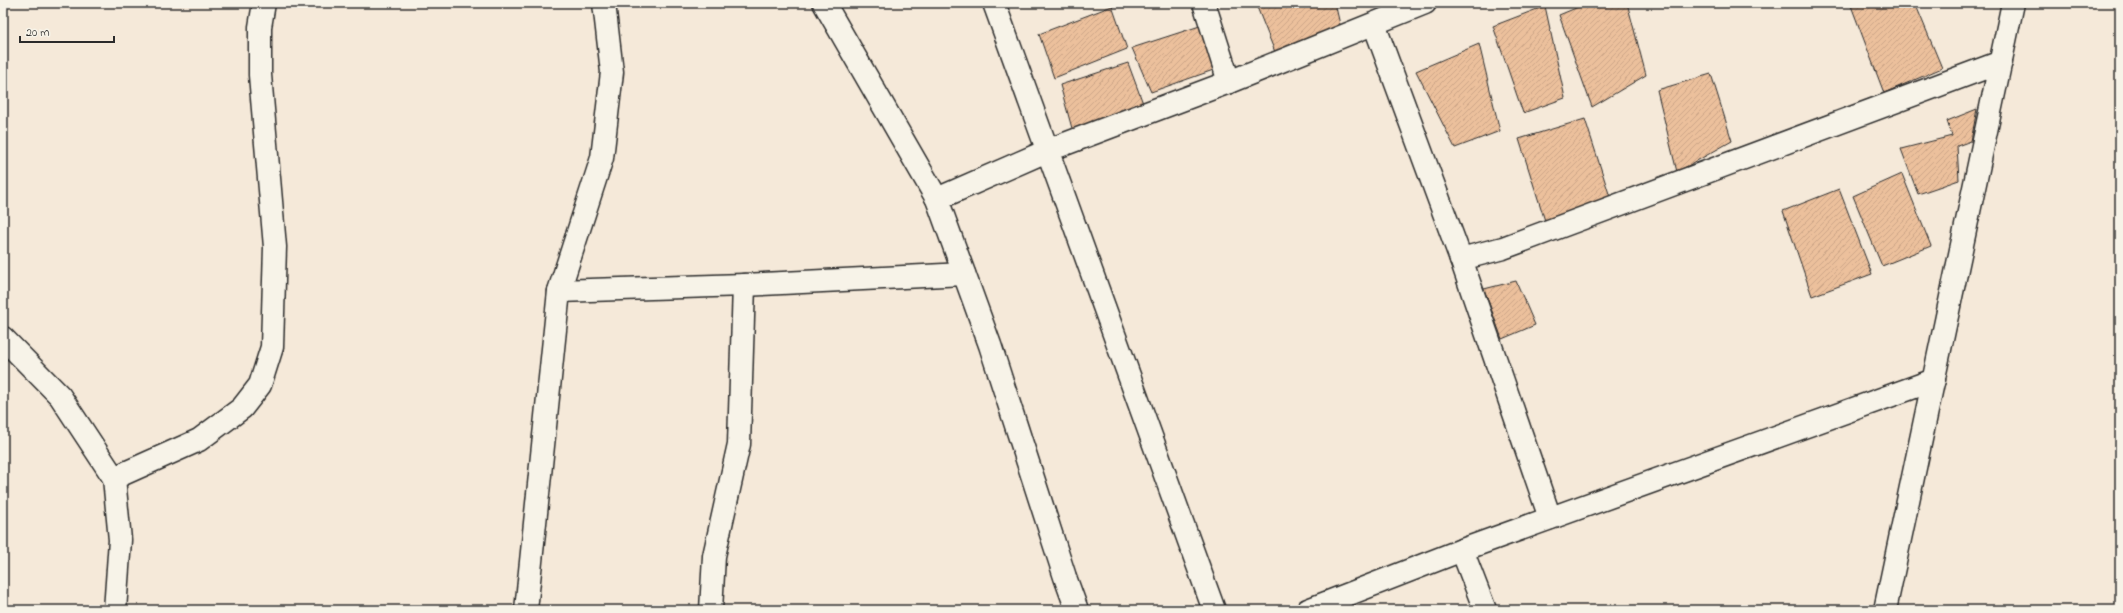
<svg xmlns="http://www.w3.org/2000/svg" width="2123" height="613" viewBox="0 0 2123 613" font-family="'Indie Flower',sans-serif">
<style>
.building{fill:url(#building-hatch);stroke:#2b2b2b}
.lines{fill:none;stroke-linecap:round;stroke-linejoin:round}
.street-casing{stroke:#2b2b2b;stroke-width:25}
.street{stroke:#f7f3e8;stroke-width:22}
</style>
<defs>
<pattern id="building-hatch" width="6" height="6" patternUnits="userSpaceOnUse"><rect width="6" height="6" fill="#ecc09c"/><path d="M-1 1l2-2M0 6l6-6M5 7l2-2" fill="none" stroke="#cba587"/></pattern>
</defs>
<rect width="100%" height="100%" fill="#f5e9d9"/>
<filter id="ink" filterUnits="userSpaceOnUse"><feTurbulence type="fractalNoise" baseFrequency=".025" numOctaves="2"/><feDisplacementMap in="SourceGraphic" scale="8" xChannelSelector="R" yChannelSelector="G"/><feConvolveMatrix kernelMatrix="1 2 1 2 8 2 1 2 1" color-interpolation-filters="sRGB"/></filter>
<g filter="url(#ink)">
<g class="building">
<path d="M1267 3H1335L1341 29 1277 57 1257 7Z"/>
<path d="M1588 3H1627L1646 75 1592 107 1559 15Z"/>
<path d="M1850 3H1915L1942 68 1884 93Z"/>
<path d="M1112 6 1127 49 1054 78 1039 34Z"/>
<path d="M1545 6 1565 98 1523 113 1493 26Z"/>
<path d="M1206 24 1219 68 1151 92 1132 48Z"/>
<path d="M1479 44 1500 131 1455 148 1416 71Z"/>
<path d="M1128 63 1144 106 1073 132 1060 85Z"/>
<path d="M1711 74 1732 141 1677 172 1657 90Z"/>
<path d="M1977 109 1971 141 1957 146 1959 180 1918 194 1901 149 1952 136 1947 121Z"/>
<path d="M1585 119 1611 200 1546 224 1519 139Z"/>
<path d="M1902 174 1931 246 1882 266 1853 196Z"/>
<path d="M1839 189 1872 274 1812 296 1783 211Z"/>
<path d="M1516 281 1535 325 1502 339 1484 289Z"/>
</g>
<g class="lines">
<defs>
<g id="street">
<path d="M824 3 937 199 990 345 1065 577 1077 610"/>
<path d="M994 3 1214 610"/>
<path d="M1204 3 1229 82"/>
<path d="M1374 24 1461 259 1550 518"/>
<path d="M937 199 1049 150 1229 82 1425 3"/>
<path d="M1461 259 1503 248 2001 62"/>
<path d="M559 291 602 158 612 72 604 3"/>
<path d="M3 338 60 396 114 478 120 540 115 610"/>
<path d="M114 478 199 440 242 408 260 385 272 347 275 247 260 75V27L264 3"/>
<path d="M1462 550 1485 610"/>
<path d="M526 610 559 291 744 285 964 274"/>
<path d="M711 610 714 556 739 444 744 285"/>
<path d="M1308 610 1462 550 1934 380"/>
<path d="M1885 610 2013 3"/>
</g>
</defs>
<use href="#street" class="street-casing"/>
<use href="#street" class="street"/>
</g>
</g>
<rect width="2123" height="613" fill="none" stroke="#f7f3e8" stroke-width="16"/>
<rect x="8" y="8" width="2107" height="597" fill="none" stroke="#2b2b2b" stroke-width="1.5" filter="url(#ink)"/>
<path d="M20 36v6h94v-6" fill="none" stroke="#2b2b2b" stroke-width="2"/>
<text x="26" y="36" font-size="12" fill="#2b2b2b" stroke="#f7f3e8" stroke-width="3" paint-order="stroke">20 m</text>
</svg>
